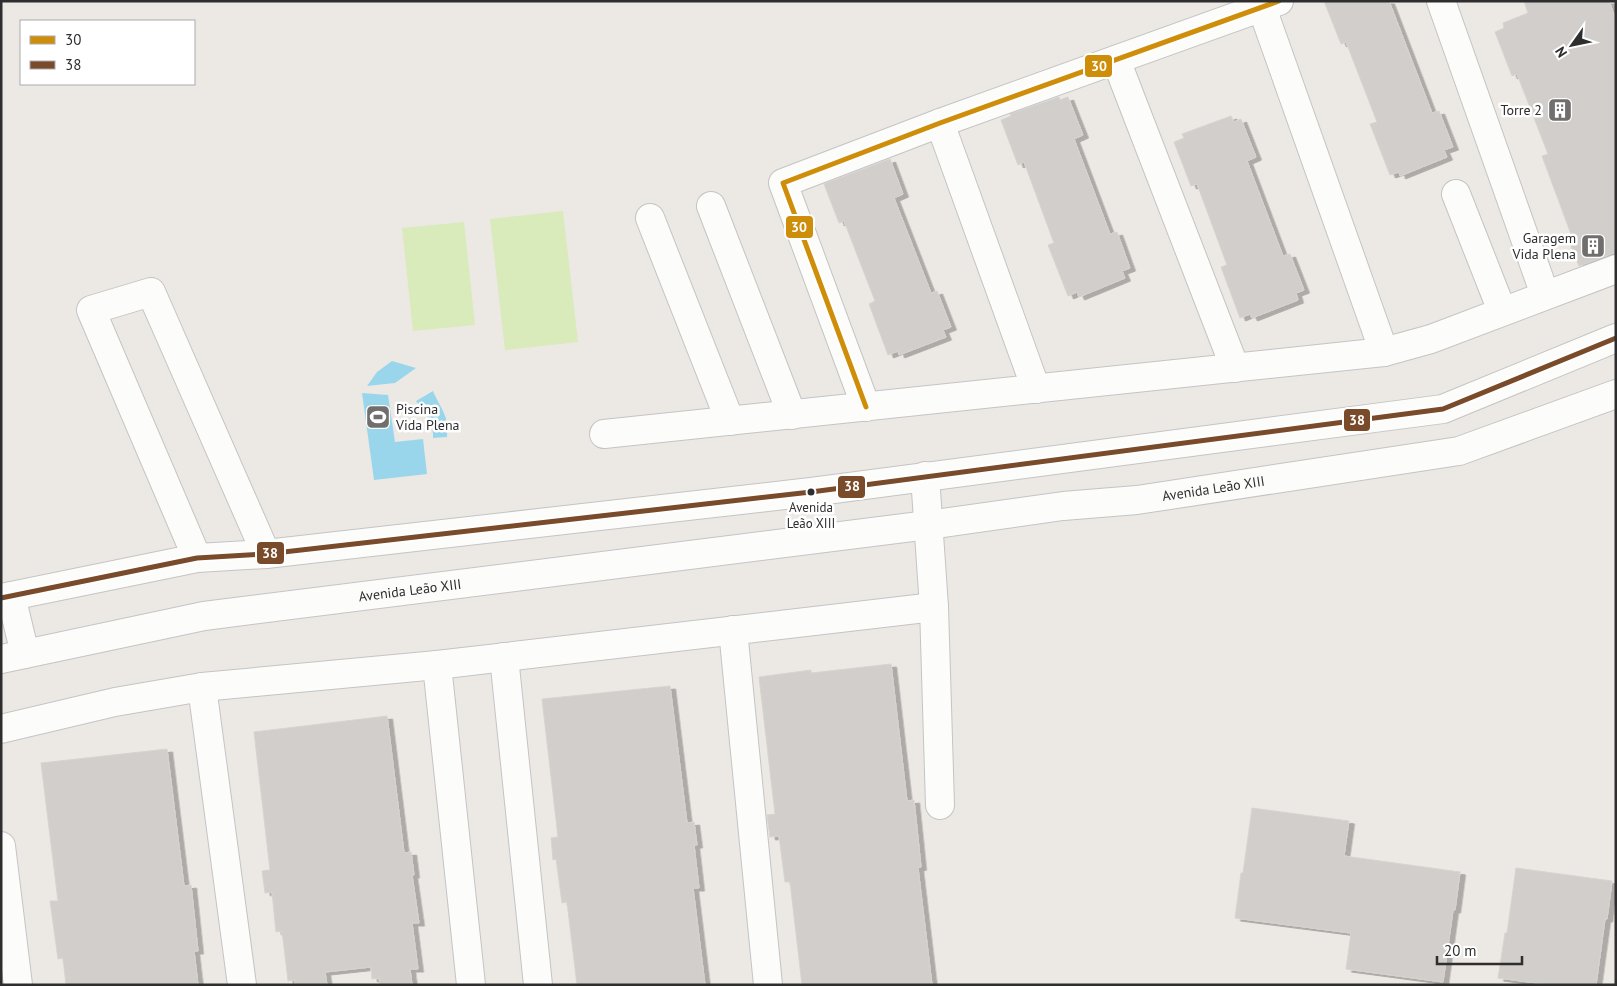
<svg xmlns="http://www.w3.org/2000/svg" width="1617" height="986" viewBox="0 0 1617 986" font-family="'PT Sans',sans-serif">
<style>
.pitch{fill:#d9eabb}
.water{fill:#99d6ec}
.building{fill:#d1cecb;stroke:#d7d4d0;filter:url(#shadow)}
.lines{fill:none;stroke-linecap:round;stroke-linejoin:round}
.minor-casing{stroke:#c5c4c5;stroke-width:30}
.minor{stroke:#fcfcfb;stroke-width:28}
.bus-1-casing{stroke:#fff;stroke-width:9}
.bus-2-casing{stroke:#fff;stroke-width:9}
.bus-1{stroke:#cf8e09;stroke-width:5}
.bus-2{stroke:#7a4b2a;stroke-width:5}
.bus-dot{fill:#2e2e2e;stroke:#fff;stroke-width:2}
.labels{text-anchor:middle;stroke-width:5;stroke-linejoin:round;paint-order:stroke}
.bus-label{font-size:13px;fill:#2e2e2e;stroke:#fff}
.poi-label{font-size:14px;fill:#2e2e2e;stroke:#fff;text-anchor:end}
.street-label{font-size:14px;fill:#2e2e2e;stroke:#fff}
.line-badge{stroke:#fff;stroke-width:2}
.badge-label{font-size:14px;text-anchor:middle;font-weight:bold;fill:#fff}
</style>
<defs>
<filter id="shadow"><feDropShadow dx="5.5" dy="3" stdDeviation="0" flood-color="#0004"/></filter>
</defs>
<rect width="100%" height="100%" fill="#ece8e4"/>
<g class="pitch">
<path d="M563 211 578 342 505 350 490 219Z"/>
<path d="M464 222 475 325 413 331 402 228Z"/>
</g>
<g class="water">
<path d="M392 361 416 368 395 383 367 386 377 372Z"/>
<path d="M433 391C441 410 449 414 447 437L433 438C434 423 426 413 416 401Z"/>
<path d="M362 393 388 395 395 442 423 439 427 474 374 480Z"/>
</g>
<g class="building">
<path d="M1324 1H1389L1432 113 1439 111 1453 147 1444 150 1447 157 1400 176 1399 172 1390 175 1370 124 1377 122 1346 42 1341 44Z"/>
<path d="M1524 1H1609L1616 20V252L1579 266 1568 239 1572 237 1542 156 1548 154 1517 74 1512 76 1495 32 1504 28 1503 23 1528 13Z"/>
<path d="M1059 97 1060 100 1068 97 1083 135 1074 139 1110 234 1117 232 1130 268 1122 271 1125 278 1079 297 1077 292 1068 296 1048 245 1054 243 1024 162 1018 165 1001 120 1011 116 1010 114Z"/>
<path d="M1231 116 1234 122 1241 119 1256 157 1247 161 1283 256 1290 254 1304 290 1296 293 1298 300 1252 318 1250 314 1240 318 1221 267 1227 265 1197 184 1191 186 1174 142 1184 138 1182 134Z"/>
<path d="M890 159 903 194 894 198 931 293 937 291 951 327 943 330 946 337 899 355 898 351 888 355 869 304 875 301 844 221 839 223 824 184Z"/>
<path d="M891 664 907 801 914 800 921 867 918 868 932 985H802L790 882H785L779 836 770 837 767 815 775 814 759 677 811 670V673Z"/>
<path d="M670 686 687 823 694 822 697 845H694L699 888H693L705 985H577L567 902 562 903 556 859 553 860 551 838 558 837 542 699Z"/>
<path d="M387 716 404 853 411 852 414 875H412L419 923H412L418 969H410L412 985H380L379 978 372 979 371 967 325 972 327 985H295V980L288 981 282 931 276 932 272 892 265 893 262 871 270 870 254 732Z"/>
<path d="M167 749 184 886 191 885 198 951H194L198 985H66L63 958 58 959 50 901H58L41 763Z"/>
<path d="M1252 808 1349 821 1344 856 1460 872 1455 910H1453L1443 982 1346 969 1351 933 1235 918 1241 873H1243Z"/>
<path d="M1516 868 1612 881 1607 919H1605L1596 985H1552L1498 978 1505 933H1507Z"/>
</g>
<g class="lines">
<defs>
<g id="minor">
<path d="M1441 1 1545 295"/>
<path d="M1262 8 1384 352"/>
<path d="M1116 60 1235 368"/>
<path d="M940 123 1036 389"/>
<path d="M1456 194 1502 311"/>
<path d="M711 206 792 415"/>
<path d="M650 218 730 421"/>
<path d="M866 407 783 183 940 123 1279 1"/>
<path d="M604 434 1384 352 1431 339 1616 269"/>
<path d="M925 476 934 607 940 805"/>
<path d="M197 558 91 310 151 292 266 554"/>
<path d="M11 596 25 654"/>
<path d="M1 598 197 558 266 554 811 492 1443 409 1616 338"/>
<path d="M733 630 768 985"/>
<path d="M504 657 538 985"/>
<path id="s1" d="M1 659 204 616 928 525 1063 506 1137 500 1459 451 1616 394"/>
<path d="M437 665 471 985"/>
<path d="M202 687 242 985"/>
<path d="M1 729 115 702 202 687 437 665 934 607"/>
<path d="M1 846 18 985"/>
</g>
</defs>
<use href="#minor" class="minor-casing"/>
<use href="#minor" class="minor"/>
<defs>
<path id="bus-1" d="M866 407 783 183 940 123 1279 1"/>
<path id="bus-2" d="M1 598 197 558 266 554 811 492 1443 409 1616 338"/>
</defs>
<use href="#bus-1" class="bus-1-casing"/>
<use href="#bus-2" class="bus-2-casing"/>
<use href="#bus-1" class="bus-1"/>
<use href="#bus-2" class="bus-2"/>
</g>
<defs>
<symbol id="building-square" viewBox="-11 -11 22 22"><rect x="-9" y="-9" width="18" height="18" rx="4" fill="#706f6e" stroke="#fff"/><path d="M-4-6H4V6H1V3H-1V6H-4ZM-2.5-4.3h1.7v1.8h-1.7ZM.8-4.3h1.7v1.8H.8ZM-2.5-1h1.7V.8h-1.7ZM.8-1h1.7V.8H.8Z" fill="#fff"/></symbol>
<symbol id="stadium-square" viewBox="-11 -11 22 22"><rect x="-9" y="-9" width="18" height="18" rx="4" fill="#706f6e" stroke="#fff"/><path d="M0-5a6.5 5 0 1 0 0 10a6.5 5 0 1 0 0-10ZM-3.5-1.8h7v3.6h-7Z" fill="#fff"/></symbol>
</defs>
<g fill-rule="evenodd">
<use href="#building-square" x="1546" y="96" width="28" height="28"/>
<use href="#building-square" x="1579" y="232" width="28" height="28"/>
<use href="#stadium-square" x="364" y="403" width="28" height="28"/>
</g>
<circle class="bus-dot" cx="811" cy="492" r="4.5"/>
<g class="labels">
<g class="bus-label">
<text x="811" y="512">Avenida<tspan x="811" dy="16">Leão XIII</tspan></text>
</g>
<g class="poi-label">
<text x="1542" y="115">Torre 2</text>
<text x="1576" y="243">Garagem<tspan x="1576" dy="16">Vida Plena</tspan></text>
<text x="396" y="414" text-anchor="start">Piscina<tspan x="396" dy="16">Vida Plena</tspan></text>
</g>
<g class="street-label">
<text dy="5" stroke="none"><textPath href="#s1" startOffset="1225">Avenida Leão XIII</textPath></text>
<text dy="5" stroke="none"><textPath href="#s1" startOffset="415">Avenida Leão XIII</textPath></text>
</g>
</g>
<g class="line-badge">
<rect x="1084" y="54" width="29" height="24" rx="5" fill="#cf8e09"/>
<rect x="785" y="215" width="29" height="24" rx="5" fill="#cf8e09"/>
<rect x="1343" y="408" width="28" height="24" rx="5" fill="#7a4b2a"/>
<rect x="837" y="475" width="29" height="24" rx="5" fill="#7a4b2a"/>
<rect x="256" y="541" width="29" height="24" rx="5" fill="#7a4b2a"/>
</g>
<g class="badge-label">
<text x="1099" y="71">30</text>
<text x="799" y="232">30</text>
<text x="1357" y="425">38</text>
<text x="852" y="491">38</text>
<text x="270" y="558">38</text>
</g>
<rect width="1617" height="986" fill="none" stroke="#2e2e2e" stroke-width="5"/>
<rect x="20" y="20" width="175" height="65" fill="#ffffff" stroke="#ababab"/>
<rect x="30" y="36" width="25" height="8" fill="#cf8e09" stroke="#ababab"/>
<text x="65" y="45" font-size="15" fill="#2e2e2e">30</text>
<rect x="30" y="61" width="25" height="8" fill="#7a4b2a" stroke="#ababab"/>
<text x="65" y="70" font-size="15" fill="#2e2e2e">38</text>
<g transform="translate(1572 45) rotate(237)" stroke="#ffffff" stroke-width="4" paint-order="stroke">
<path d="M0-4L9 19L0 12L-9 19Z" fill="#2e2e2e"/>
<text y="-8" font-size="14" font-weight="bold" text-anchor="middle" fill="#2e2e2e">N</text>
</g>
<path d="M1437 956v8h85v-8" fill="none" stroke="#2e2e2e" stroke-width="2.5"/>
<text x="1444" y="956" font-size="15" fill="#2e2e2e" stroke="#ffffff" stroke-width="4" paint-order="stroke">20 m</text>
</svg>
